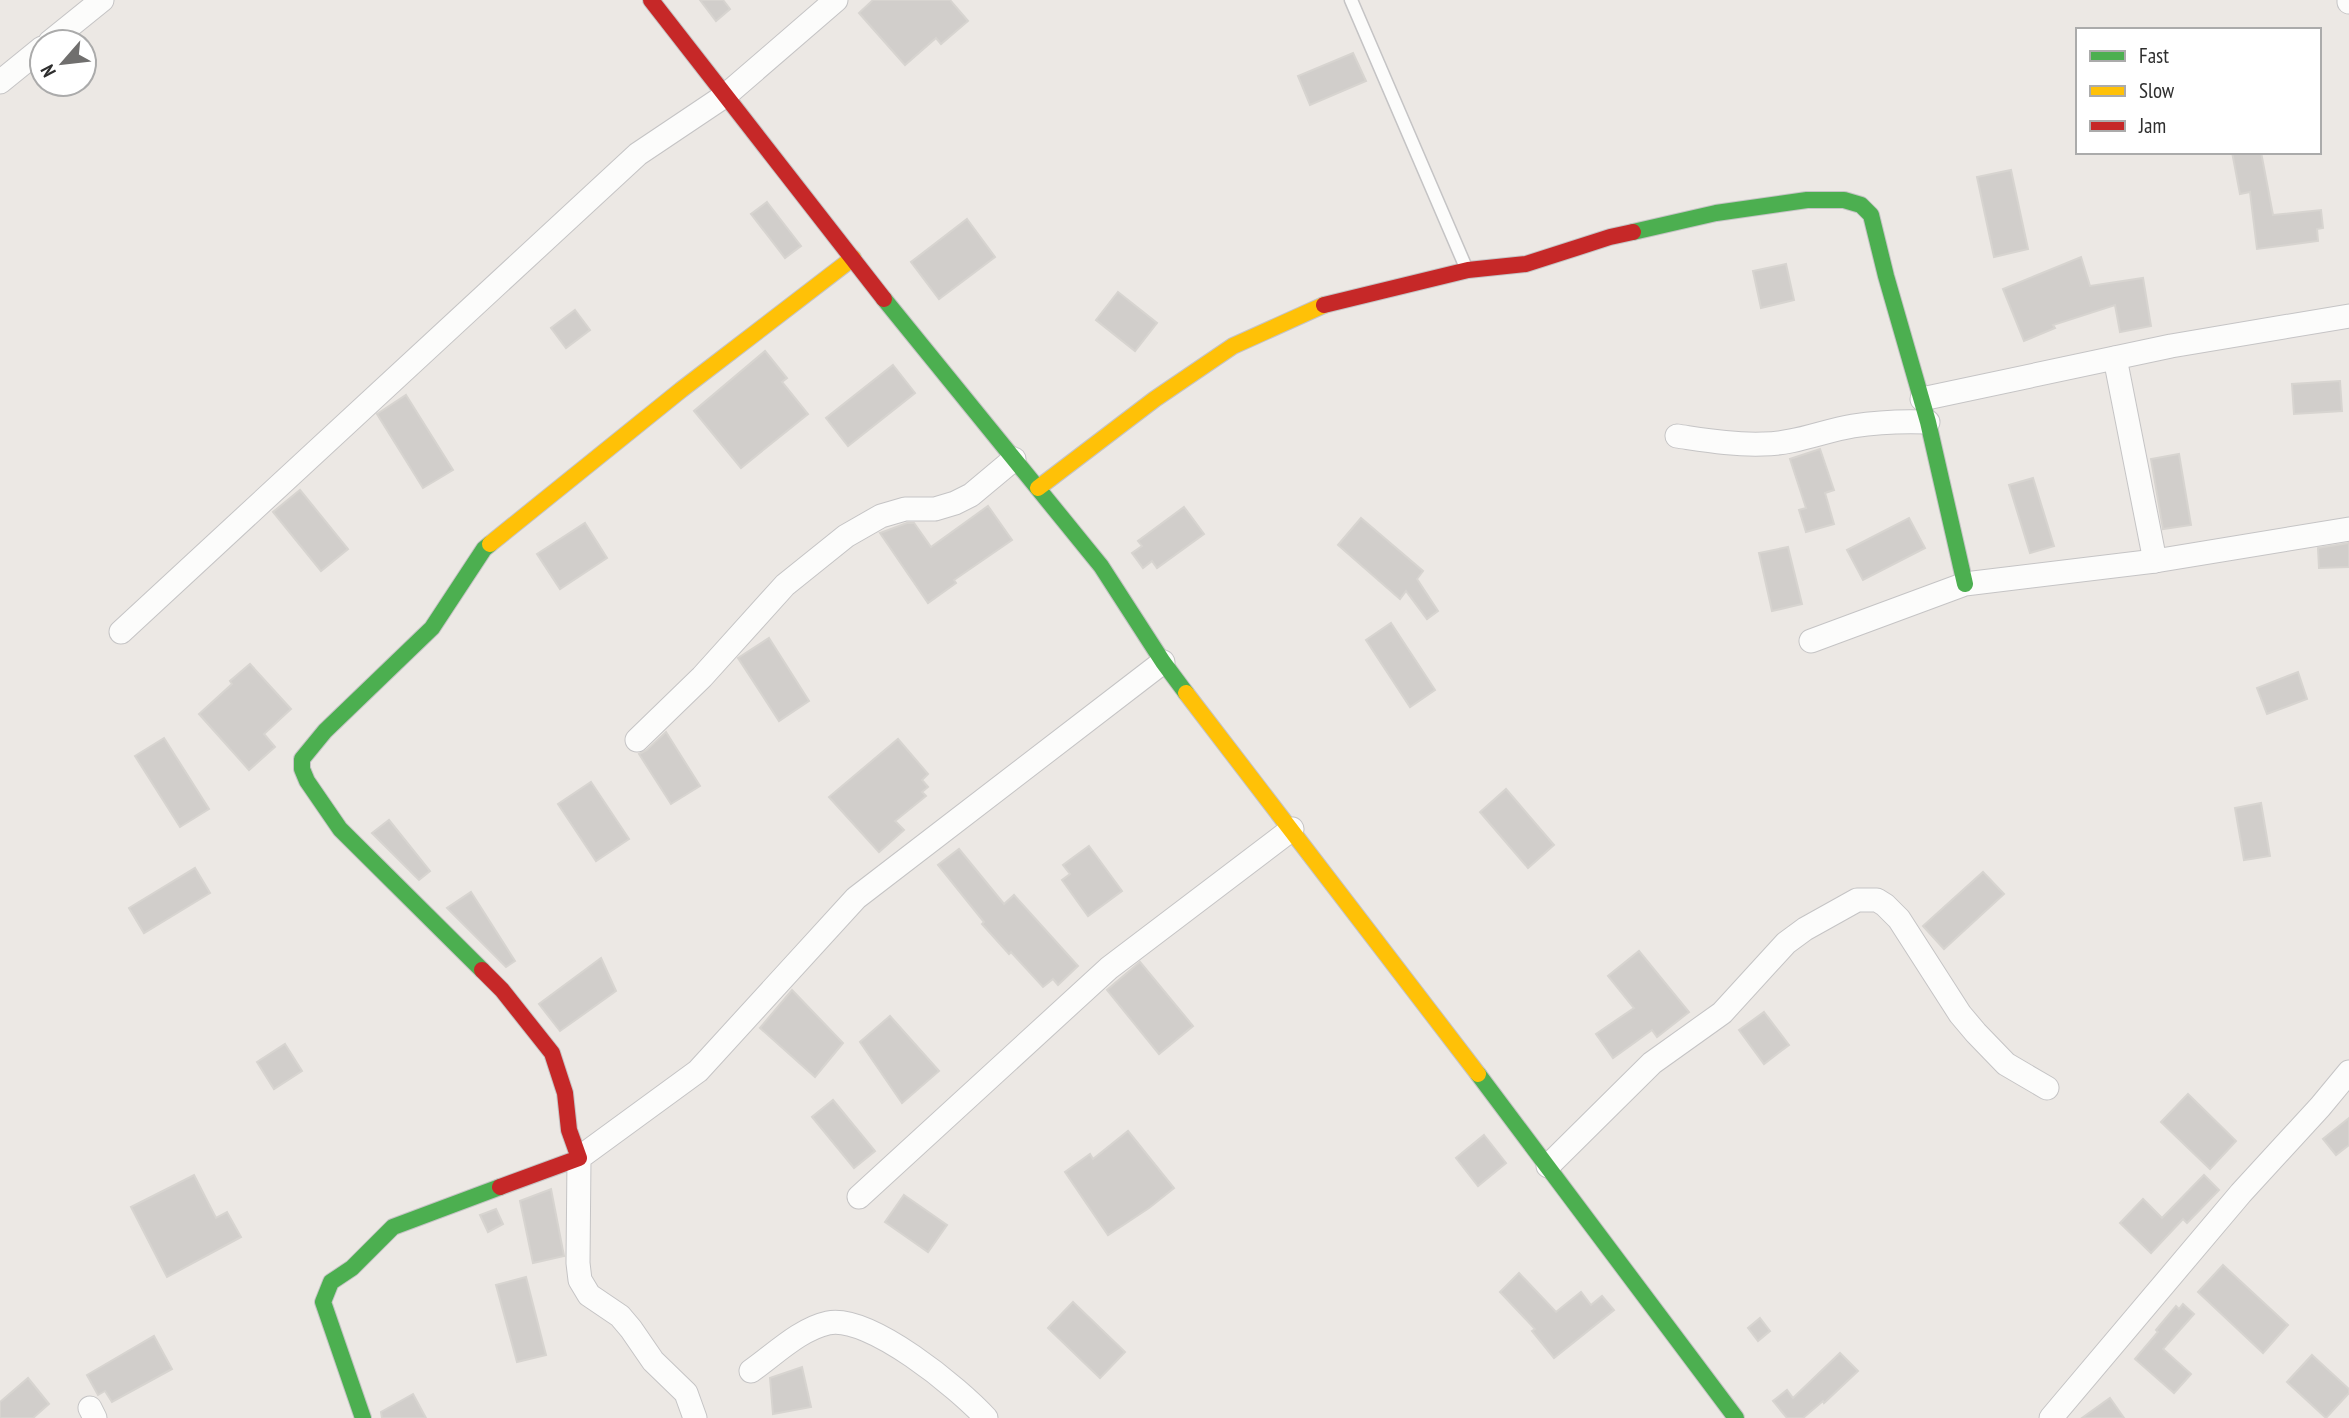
<svg xmlns="http://www.w3.org/2000/svg" width="2349" height="1418" viewBox="0 0 2349 1418" font-family="'PT Sans Narrow',sans-serif">
<style>
.building{fill:#d1cecb;stroke:#d7d4d0;stroke-width:2}
.lines{fill:none;stroke-linecap:round;stroke-linejoin:round}
.lane-casing{stroke:#c5c4c5;stroke-width:15}
.street-casing{stroke:#c5c4c5;stroke-width:25}
.fast-casing{stroke:#c5c4c5;stroke-width:18}
.slow-casing{stroke:#c5c4c5;stroke-width:18}
.jam-casing{stroke:#c5c4c5;stroke-width:18}
.lane{stroke:#fcfcfb;stroke-width:12}
.street{stroke:#fcfcfb;stroke-width:23}
.fast{stroke:#4caf50;stroke-width:16}
.slow{stroke:#ffc107;stroke-width:16}
.jam{stroke:#c62828;stroke-width:16}
</style>
<rect width="100%" height="100%" fill="#ece8e4"/>
<g class="building">
<path d="M700 0H723L730 9 716 21Z"/>
<path d="M873 0H950L968 21 941 44 936 38 905 65 859 13Z"/>
<path d="M1353 53 1366 81 1310 105 1298 76Z"/>
<path d="M2232 152H2261L2273 215 2321 210 2323 228 2317 229 2318 241 2257 249 2250 192 2240 194Z"/>
<path d="M2011 170 2028 249 1994 257 1977 177Z"/>
<path d="M767 202 801 246 785 258 751 214Z"/>
<path d="M967 219 995 257 939 299 911 262Z"/>
<path d="M2081 257 2090 286 2143 278 2151 326 2120 332 2115 305 2053 325 2055 328 2024 341 2003 289Z"/>
<path d="M1786 264 1794 300 1761 308 1753 271Z"/>
<path d="M1118 292 1157 323 1135 351 1096 320Z"/>
<path d="M575 310 590 330 566 348 551 328Z"/>
<path d="M765 351 787 378 782 382 808 414 741 468 694 411Z"/>
<path d="M893 365 915 393 848 446 826 418Z"/>
<path d="M2340 381 2342 411 2294 414 2292 384Z"/>
<path d="M406 395 453 470 423 488 377 414Z"/>
<path d="M1820 449 1834 490 1825 493 1834 524 1806 532 1799 510 1806 508 1790 459Z"/>
<path d="M2179 454 2191 525 2163 529 2151 459Z"/>
<path d="M2033 478 2054 546 2030 553 2009 485Z"/>
<path d="M300 490 348 549 321 571 273 512Z"/>
<path d="M988 506 1012 540 954 580 956 583 928 603 880 533 907 523H914L931 547Z"/>
<path d="M1184 507 1204 534 1157 568 1152 561 1143 568 1132 553 1142 546 1138 541Z"/>
<path d="M1361 518 1423 571 1417 579 1438 611 1427 619 1406 591 1400 599 1338 545Z"/>
<path d="M1909 518 1925 548 1863 580 1847 550Z"/>
<path d="M585 523 607 558 560 589 537 554Z"/>
<path d="M2349 543V567L2319 568 2318 548Z"/>
<path d="M1788 547 1802 604 1772 611 1759 553Z"/>
<path d="M1391 623 1435 690 1410 707 1366 640Z"/>
<path d="M769 638 809 701 779 721 738 658Z"/>
<path d="M250 664 291 709 264 734 275 747 249 770 199 714 232 684 230 681Z"/>
<path d="M2298 672 2307 699 2267 714 2257 688Z"/>
<path d="M666 732 700 786 671 804 639 754 647 750Z"/>
<path d="M164 738 209 809 180 827 135 756Z"/>
<path d="M898 739 928 774 922 780 928 787 922 792 926 796 895 821 904 830 879 852 829 797Z"/>
<path d="M591 782 629 839 596 861 558 804Z"/>
<path d="M1506 789 1554 845 1528 868 1480 812Z"/>
<path d="M2261 803 2270 856 2244 860 2235 808Z"/>
<path d="M389 820 430 871 419 880 372 833Z"/>
<path d="M1089 846 1122 891 1088 916 1062 880 1070 874 1063 865Z"/>
<path d="M959 849 1004 904 1014 895 1078 966 1058 985 1053 979 1043 987 1011 952 1009 954 982 924 984 922 938 865Z"/>
<path d="M195 868 210 893 144 933 129 908Z"/>
<path d="M1983 872 2004 894 1944 949 1923 926Z"/>
<path d="M471 892 515 961 506 967 447 908Z"/>
<path d="M1639 951 1689 1012 1657 1037 1652 1030 1613 1058 1596 1034 1634 1008 1608 976Z"/>
<path d="M601 958 616 991 560 1031 539 1004Z"/>
<path d="M1140 962 1193 1026 1159 1054 1107 990Z"/>
<path d="M792 990 843 1043 815 1077 760 1028Z"/>
<path d="M1764 1012 1789 1045 1764 1064 1739 1030Z"/>
<path d="M890 1016 939 1071 902 1103 860 1042Z"/>
<path d="M285 1044 302 1071 274 1089 257 1062Z"/>
<path d="M2188 1094 2236 1141 2210 1169 2161 1122Z"/>
<path d="M833 1100 875 1151 854 1168 812 1117Z"/>
<path d="M2349 1118V1145L2336 1155 2323 1139Z"/>
<path d="M1128 1131 1174 1188 1149 1208 1108 1235 1065 1172 1090 1154 1093 1159Z"/>
<path d="M1484 1135 1506 1163 1478 1186 1456 1158Z"/>
<path d="M194 1175 216 1218 227 1212 241 1237 167 1277 131 1207Z"/>
<path d="M2204 1175 2219 1190 2187 1223 2183 1219 2151 1253 2120 1223 2143 1199 2162 1218Z"/>
<path d="M551 1189 564 1256 533 1263 520 1201Z"/>
<path d="M904 1195 947 1225 928 1252 885 1222Z"/>
<path d="M496 1209 503 1224 488 1232 480 1215Z"/>
<path d="M2223 1265 2288 1325 2263 1353 2198 1292Z"/>
<path d="M1519 1273 1556 1312 1581 1292 1591 1305 1602 1296 1614 1310 1554 1358 1532 1331 1535 1329 1500 1292Z"/>
<path d="M526 1277 546 1355 517 1362 496 1285Z"/>
<path d="M1073 1302 1125 1352 1100 1378 1048 1328Z"/>
<path d="M2183 1304 2194 1314 2163 1349 2191 1374 2174 1393 2135 1359 2158 1332 2156 1330 2176 1306 2179 1309Z"/>
<path d="M1760 1318 1770 1331 1758 1341 1748 1328Z"/>
<path d="M154 1336 172 1369 112 1402 105 1391 98 1395 87 1375Z"/>
<path d="M1840 1353 1858 1371 1824 1403 1823 1401 1803 1418H1787L1773 1401 1787 1390 1793 1398Z"/>
<path d="M2312 1355 2349 1389V1393L2326 1418 2287 1382Z"/>
<path d="M802 1367 811 1407 773 1414 770 1378Z"/>
<path d="M28 1378 49 1404 33 1418H0V1402Z"/>
<path d="M413 1394 426 1418H382L381 1412Z"/>
<path d="M2110 1398 2124 1418H2082Z"/>
</g>
<g class="lines">
<defs>
<path id="lane" d="M1351 0 1467 270"/>
<g id="street">
<path d="M2349 0V2"/>
<path d="M50 42 102 0"/>
<path d="M0 82 42 48"/>
<path d="M2115 358 2155 561"/>
<path d="M1922 399 2171 346 2349 316"/>
<path d="M1677 436C1705 440 1734 445 1763 444 1794 444 1823 431 1853 426 1878 422 1903 421 1928 422"/>
<path d="M121 632 638 154 726 95 836 0"/>
<path d="M1811 641 1965 584 2155 561 2349 529"/>
<path d="M637 740 702 677 785 585 846 536 881 516 905 509H935L955 503 971 495 1014 459"/>
<path d="M1548 1166 1652 1063 1722 1013 1786 943 1805 929 1857 900H1877L1885 905 1899 919 1960 1014 1976 1033 2006 1064 2047 1088"/>
<path d="M859 1197 1109 968 1292 829"/>
<path d="M751 1371C774 1355 800 1329 828 1323 869 1314 960 1389 986 1418"/>
<path d="M90 1408 95 1418"/>
<path d="M695 1418 686 1393 653 1361 631 1329 620 1316 589 1295 580 1280 578 1263 579 1158 698 1071 856 898 1163 662"/>
<path d="M2051 1418 2241 1193 2320 1107 2349 1072"/>
</g>
<g id="fast">
<path d="M1633 232 1716 213 1807 200H1844L1861 205 1871 215 1886 276 1928 422 1965 584"/>
<path d="M884 299 1101 566 1163 662 1186 693"/>
<path d="M482 970 340 829 307 781 302 769V759L325 731 432 628 484 549 490 544"/>
<path d="M1478 1074 1736 1418"/>
<path d="M363 1418 323 1302 331 1282 352 1268 393 1227 500 1187"/>
</g>
<g id="slow">
<path d="M1038 488 1155 399 1233 346 1324 305"/>
<path d="M490 544 681 390 853 258"/>
<path d="M1186 693 1478 1074"/>
</g>
<g id="jam">
<path d="M651 0 884 299"/>
<path d="M1324 305 1468 270 1526 264 1610 237 1633 232"/>
<path d="M482 970 502 990 552 1053 565 1093 569 1130 579 1158 500 1187"/>
</g>
</defs>
<use href="#lane" class="lane-casing"/>
<use href="#street" class="street-casing"/>
<use href="#fast" class="fast-casing"/>
<use href="#slow" class="slow-casing"/>
<use href="#jam" class="jam-casing"/>
<use href="#lane" class="lane"/>
<use href="#street" class="street"/>
<use href="#fast" class="fast"/>
<use href="#slow" class="slow"/>
<use href="#jam" class="jam"/>
</g>
<rect x="2076" y="28" width="245" height="126" fill="#ffffff" stroke="#ababab" stroke-width="2"/>
<rect x="2090" y="51" width="35" height="10" fill="#4caf50" stroke="#ababab" stroke-width="2"/>
<text x="2139" y="63" font-size="21" fill="#2e2e2e">Fast</text>
<rect x="2090" y="86" width="35" height="10" fill="#ffc107" stroke="#ababab" stroke-width="2"/>
<text x="2139" y="98" font-size="21" fill="#2e2e2e">Slow</text>
<rect x="2090" y="121" width="35" height="10" fill="#c62828" stroke="#ababab" stroke-width="2"/>
<text x="2139" y="133" font-size="21" fill="#2e2e2e">Jam</text>
<g transform="translate(63 63) rotate(242)"><circle r="33" fill="#ffffff" stroke="#ababab" stroke-width="2"/>
<path d="M0-5L12 26L0 18L-12 26Z" fill="#706f6e"/>
<text y="-10" font-size="19" font-weight="bold" text-anchor="middle" fill="#2e2e2e">N</text>
</g>
</svg>
